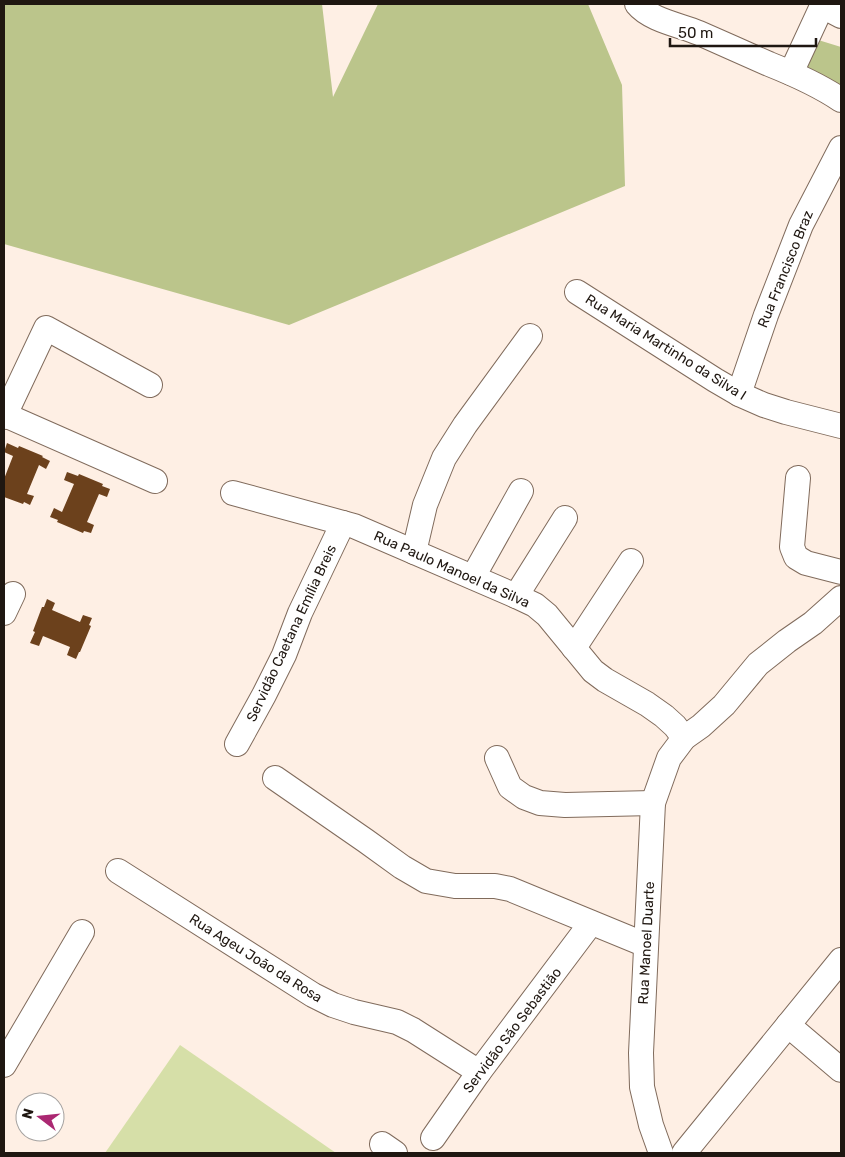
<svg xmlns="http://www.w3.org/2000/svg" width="845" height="1157" viewBox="0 0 845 1157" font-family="Rubik,sans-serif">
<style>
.green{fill:#d6dfa8}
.forest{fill:#bbc58b}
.building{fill:#6c411c}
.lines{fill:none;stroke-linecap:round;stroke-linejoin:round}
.minor-casing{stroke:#806b5c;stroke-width:26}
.minor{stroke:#fff;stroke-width:24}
.labels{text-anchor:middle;stroke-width:5;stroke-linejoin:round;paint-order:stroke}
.street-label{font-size:14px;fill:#1f1711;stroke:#fff}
</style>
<rect width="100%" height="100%" fill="#feefe4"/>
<path class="green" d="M180 1045 336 1153H105Z"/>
<g class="forest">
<path d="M4 4H322L333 97 378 4H588L622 85 625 186 289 325 4 244Z"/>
<path d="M815 39 841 47V90L801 69Z"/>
</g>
<g class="building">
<path d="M7 443 18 448 19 446 43 456 42 457 50 461 46 469 39 465 27 494 34 496 30 505 24 502 23 504 4 497V479L13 456 4 452Z"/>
<path d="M67 472 78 476 79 474 103 484 102 486 110 489 107 497 99 494 87 522 94 525 91 533 84 531 83 533 57 522 58 520 50 517 54 508 62 512 74 484 64 480Z"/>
<path d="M47 599 55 603 52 610 80 622 83 615 92 618 89 625 91 626 80 652H79L76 659 67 655 70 647 43 636 39 646 30 643 35 632 33 631 42 607H44Z"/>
</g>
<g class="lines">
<defs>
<g id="minor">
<path d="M637 4C650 20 680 25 699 33 722 43 746 54 769 64 794 74 819 85 841 100"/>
<path d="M822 6 841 16"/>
<path d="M791 73 823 4"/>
<path d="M577 292 715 380 739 394 764 405 786 412 841 426"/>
<path d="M739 394 766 315 801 225 841 148"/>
<path d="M5 415 155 481"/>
<path d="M4 417 46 328 150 385"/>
<path d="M798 478 792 547 796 557 806 563 841 572"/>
<path d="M233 493 354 526 516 596 535 605 547 615 593 671 605 680 647 704 664 716 675 726 684 738"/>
<path d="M414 552 425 505 444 458 465 425 530 336"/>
<path d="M473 577 521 491"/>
<path d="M516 596 565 518"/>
<path d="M4 613 13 594"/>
<path d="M574 648 631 561"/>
<path d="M237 744 264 695 284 655 300 613 343 523"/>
<path d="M497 758 510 787 524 797 540 803 565 805 653 803"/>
<path d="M275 778 366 841 402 867 426 881 455 886H495L510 889 646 945"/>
<path d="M118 871 313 995 333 1005 354 1012 397 1022 413 1030 479 1072"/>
<path d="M788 1025 841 1070"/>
<path d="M4 1065 82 932"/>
<path d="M433 1138 479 1072 591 923"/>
<path d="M382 1144 395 1153"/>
<path d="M661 1153 651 1125 642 1087 641 1053 653 803 669 758 684 738 701 726 724 705 758 664 787 641 813 623 841 598"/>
<path d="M684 1153 841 960"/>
</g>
</defs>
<use href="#minor" class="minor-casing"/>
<use href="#minor" class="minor"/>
</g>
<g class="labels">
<g class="street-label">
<text transform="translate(785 269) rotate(-68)" y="5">Rua Francisco Braz</text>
<text transform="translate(666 347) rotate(32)" y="5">Rua Maria Martinho da Silva I</text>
<text transform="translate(452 569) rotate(24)" y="5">Rua Paulo Manoel da Silva</text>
<text transform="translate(291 633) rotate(-65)" y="5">Servidão Caetana Emília Breis</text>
<text transform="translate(646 943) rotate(-87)" y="5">Rua Manoel Duarte</text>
<text transform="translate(256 958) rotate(32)" y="5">Rua Ageu João da Rosa</text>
<text transform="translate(512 1030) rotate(-53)" y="5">Servidão São Sebastião</text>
</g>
</g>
<rect width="845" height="1157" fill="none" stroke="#1f1711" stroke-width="10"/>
<g transform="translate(40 1117) rotate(286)"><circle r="24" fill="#ffffff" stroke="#a5a2a0"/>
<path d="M0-4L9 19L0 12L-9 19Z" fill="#ab2872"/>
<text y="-8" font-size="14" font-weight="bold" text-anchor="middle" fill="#1f1711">N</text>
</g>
<path d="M670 38v8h146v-8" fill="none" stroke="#1f1711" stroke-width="2.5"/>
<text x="678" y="38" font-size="15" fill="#1f1711" stroke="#ffffff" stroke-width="4" paint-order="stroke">50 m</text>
</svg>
